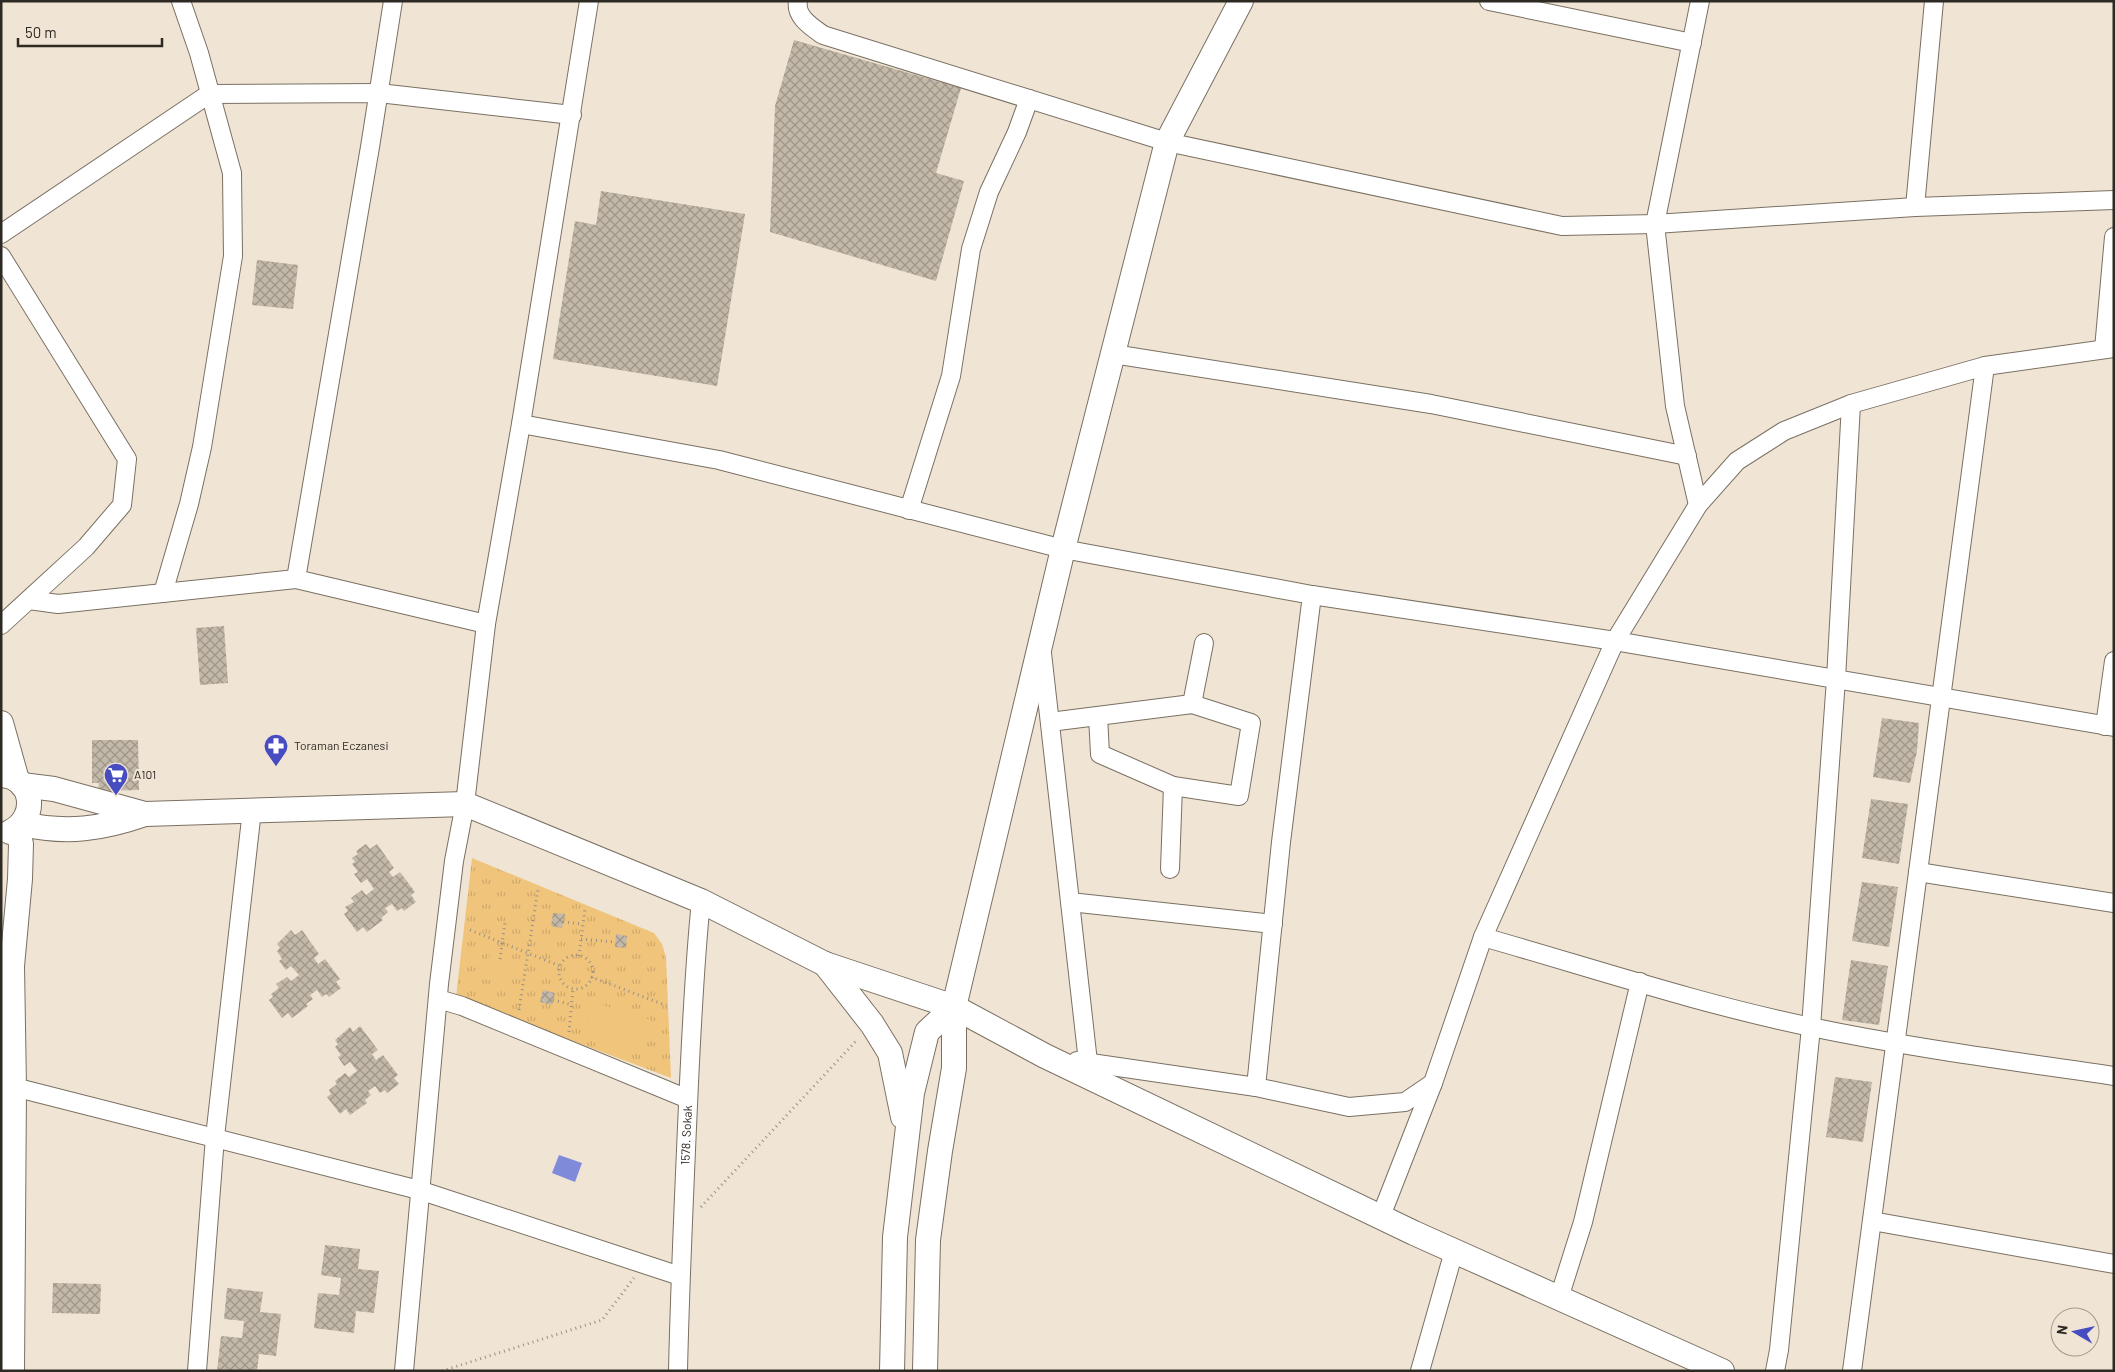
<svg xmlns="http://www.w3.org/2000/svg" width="2115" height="1372" viewBox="0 0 2115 1372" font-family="Barlow,sans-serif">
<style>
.park{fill:url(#park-tufts)}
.garden{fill:#f0c47b}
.water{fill:#7f8bd9}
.building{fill:url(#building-cross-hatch)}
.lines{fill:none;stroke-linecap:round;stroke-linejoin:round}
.street-casing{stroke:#7a7062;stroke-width:20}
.secondary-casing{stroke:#7a7062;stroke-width:26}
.path{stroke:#989085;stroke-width:3;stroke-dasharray:1 4;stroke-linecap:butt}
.street{stroke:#fff;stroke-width:18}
.secondary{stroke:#fff;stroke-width:24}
.labels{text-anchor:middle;stroke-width:4;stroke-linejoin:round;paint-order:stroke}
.poi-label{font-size:12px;fill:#2d2923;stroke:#f0e5d5;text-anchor:start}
.street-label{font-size:12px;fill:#2d2923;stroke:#f0e5d5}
</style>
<defs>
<pattern id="park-tufts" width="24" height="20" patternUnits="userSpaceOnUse" patternTransform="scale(1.25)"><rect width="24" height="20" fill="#f0c47b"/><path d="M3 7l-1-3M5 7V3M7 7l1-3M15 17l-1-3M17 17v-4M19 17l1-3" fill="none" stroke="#cea86a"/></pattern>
<pattern id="building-cross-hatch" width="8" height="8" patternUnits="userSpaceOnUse" patternTransform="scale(1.25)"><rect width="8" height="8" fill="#c3b9a9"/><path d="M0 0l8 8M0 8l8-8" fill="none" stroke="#9f9689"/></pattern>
</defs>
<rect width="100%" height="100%" fill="#f0e5d5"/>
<path class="park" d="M472 858 654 933 662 944 666 957 671 1078 456 997Z"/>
<g class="garden">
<path d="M489 956 510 961 505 984 483 979Z"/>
<path d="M592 1002 651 1020 641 1055 582 1037Z"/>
</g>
<path class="water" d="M559 1155 582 1163 575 1182 552 1173Z"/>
<g class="building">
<path d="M794 40 961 88 936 173 964 181 936 281 770 232 775 106Z"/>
<path d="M601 191 745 214 717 386 553 359 575 221 596 225Z"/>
<path d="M257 260 298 265 293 309 252 305Z"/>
<path d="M224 626 228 683 200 685 196 628Z"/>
<path d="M1882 718 1919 723 1917 751 1910 783 1873 777Z"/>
<path d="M92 740H138L139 790 98 791 99 783H92Z"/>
<path d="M1871 799 1908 804 1899 864 1862 858Z"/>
<path d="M366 844 370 849 377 844 394 868 389 872 393 877 400 872 415 892 411 895 416 902 404 911 402 908 397 911 392 904 385 908 388 912 381 918 383 920 367 932 363 927 357 932 344 914 348 911 345 907 354 902 351 898 362 890 366 895 374 889 367 879 361 883 354 874 358 872 352 864 355 862 352 858 358 854 356 851Z"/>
<path d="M1862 882 1898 887 1889 947 1852 941Z"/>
<path d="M553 913 565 914 562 928 551 926Z"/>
<path d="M291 930 295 935 302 930 319 954 314 958 318 964 325 959 340 979 336 982 341 988 329 997 326 994 322 997 317 990 310 995 313 999 306 1004 308 1006 292 1018 288 1013 282 1018 269 1000 273 997 271 994 279 988 276 984 287 977 291 981 299 975 291 966 286 970 279 961 282 959 277 951 280 948 277 944Z"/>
<path d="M616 934 627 936 626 948 615 947Z"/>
<path d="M1851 960 1888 966 1879 1025 1842 1020Z"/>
<path d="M543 990 555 993 552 1005 540 1002Z"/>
<path d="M360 1026 378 1050 372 1054 376 1060 383 1055 398 1075 394 1078 399 1084 387 1093 385 1090 380 1093 375 1086 368 1091 371 1095 365 1100 367 1103 350 1115 346 1109 340 1114 327 1097 331 1094 329 1090 337 1084 335 1081 345 1073 349 1077 357 1071 350 1062 344 1066 338 1057 341 1055 335 1047 338 1044 335 1040 350 1027 353 1032Z"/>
<path d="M1835 1077 1872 1082 1863 1142 1826 1137Z"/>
<path d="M325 1245 360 1249 358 1269 379 1271 374 1313 356 1311 354 1333 314 1328 318 1293 339 1295 341 1278 321 1275Z"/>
<path d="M53 1283 101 1284 100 1314 52 1313Z"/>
<path d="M227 1288 263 1292 260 1312 281 1314 276 1356 259 1354 257 1371H217L221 1336 242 1338 244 1321 224 1319Z"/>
</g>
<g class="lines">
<defs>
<g id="street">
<path d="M798 1C795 17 812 27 823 35L1167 142 1562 226 1655 224 1915 207 2114 200"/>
<path d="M1489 1 1692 43"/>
<path d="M1915 207 1934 1"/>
<path d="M1 234 209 94 379 93 572 115"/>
<path d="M1 256 127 459 122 505 86 547 1 625"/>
<path d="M2104 349 2114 237"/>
<path d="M1113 354 1431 404 1687 456"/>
<path d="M521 424 719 460 1063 549 1312 595 1615 641 2114 727"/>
<path d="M1698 505 1675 406 1655 224 1700 1"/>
<path d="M909 510 951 376 971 249 989 192 1017 132 1029 99"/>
<path d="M296 579 370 147 393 1"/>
<path d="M163 593 189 504 202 447 233 256 232 173 199 53 181 1"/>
<path d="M29 600 58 604 296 579 486 624"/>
<path d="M1042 653 1088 1062"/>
<path d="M1192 704 1204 643"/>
<path d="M1050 722 1192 704 1251 723 1239 796 1173 786 1100 754 1098 716"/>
<path d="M2105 726 2114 661"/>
<path d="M1170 869 1173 786"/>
<path d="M1918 872 2114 903"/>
<path d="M1070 902 1273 924"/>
<path d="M1483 937C1592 968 1700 1004 1811 1027 1911 1048 2013 1061 2114 1076"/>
<path d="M438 999 462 1006 688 1099"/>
<path d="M1077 1061 1256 1087 1349 1107 1405 1102 1433 1083"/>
<path d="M14 1087 419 1190 680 1276"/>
<path d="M1256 1087 1281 842 1312 595"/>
<path d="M1381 1216 1433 1083 1483 937 1615 641 1698 505 1737 461 1784 431 1851 404 1985 366 2114 348"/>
<path d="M1872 1221 2114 1264"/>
<path d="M1559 1298 1583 1222 1640 982"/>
<path d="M197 1371 215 1137 252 810"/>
<path d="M404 1371 439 984 454 861 465 804 486 624 521 424 589 1"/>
<path id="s1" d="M678 1371C680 1282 684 1194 688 1105 691 1037 694 969 701 901"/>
<path d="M1420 1371 1454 1251"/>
<path d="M1775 1371 1779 1350 1811 1027 1836 679 1851 404"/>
<path d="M1852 1371 1985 366"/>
</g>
<g id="secondary">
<path d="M1 723 17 780"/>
<path d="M1 775C34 777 39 818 10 832"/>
<path d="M22 785 54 789 145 814"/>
<path d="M22 824C67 834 102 829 145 814L465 804 701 901 825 964 954 1007 1045 1056 1414 1233 1722 1371"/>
<path d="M825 964 872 1024 890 1053 903 1117"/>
<path d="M12 1371 14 1087 12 966 20 879 21 844 17 829"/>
<path d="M892 1371 895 1237 912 1093 927 1032 954 1007"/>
<path d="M925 1371 928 1240 940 1151 954 1068V1007L1063 549 1167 142 1241 1"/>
</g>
</defs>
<use href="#street" class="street-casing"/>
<use href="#secondary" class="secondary-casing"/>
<g class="path">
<path d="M563 922 583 924"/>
<path d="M470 930 560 966"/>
<path d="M581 939 615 942"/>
<circle cx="576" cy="972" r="17"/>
<path d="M579 956 585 909"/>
<path d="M500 959 505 923"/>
<path d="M591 977 665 1005"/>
<path d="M553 1000 572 1005"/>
<path d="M519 1010 538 889"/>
<path d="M569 1032 573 988"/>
<path d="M701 1207 857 1040"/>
<path d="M442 1371 602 1320 634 1278"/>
</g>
<use href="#street" class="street"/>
<use href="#secondary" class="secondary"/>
</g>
<defs>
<symbol id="pharmacy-pin" viewBox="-11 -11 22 30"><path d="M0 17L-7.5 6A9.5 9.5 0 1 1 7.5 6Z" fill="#474cc1" stroke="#f0e5d5"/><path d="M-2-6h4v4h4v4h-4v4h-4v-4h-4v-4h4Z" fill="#fff"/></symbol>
<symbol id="supermarket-pin" viewBox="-11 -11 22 30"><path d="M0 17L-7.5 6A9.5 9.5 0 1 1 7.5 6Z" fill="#474cc1" stroke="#f0e5d5"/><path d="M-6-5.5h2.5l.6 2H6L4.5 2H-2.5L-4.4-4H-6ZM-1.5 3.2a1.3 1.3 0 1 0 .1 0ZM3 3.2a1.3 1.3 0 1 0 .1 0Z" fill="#fff"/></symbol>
</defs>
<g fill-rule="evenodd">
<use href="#pharmacy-pin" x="262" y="732" width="28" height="38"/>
<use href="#supermarket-pin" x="102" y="761" width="28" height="38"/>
</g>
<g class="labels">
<g class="poi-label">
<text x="294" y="750">Toraman Eczanesi</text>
<text x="134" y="779">A101</text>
</g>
<g class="street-label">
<text dy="4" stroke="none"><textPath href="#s1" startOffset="236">1578. Sokak</textPath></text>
</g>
</g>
<rect width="2115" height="1372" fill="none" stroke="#2d2923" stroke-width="5"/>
<g transform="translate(2075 1332) rotate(279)"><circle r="24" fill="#f0e5d5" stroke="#a29a8e"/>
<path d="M0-4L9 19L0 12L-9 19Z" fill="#474cc1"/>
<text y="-8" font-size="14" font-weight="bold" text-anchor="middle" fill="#2d2923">N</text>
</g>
<path d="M18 38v8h144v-8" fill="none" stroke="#2d2923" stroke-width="2.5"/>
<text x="25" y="38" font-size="15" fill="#2d2923" stroke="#f0e5d5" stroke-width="4" paint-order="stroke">50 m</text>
</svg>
